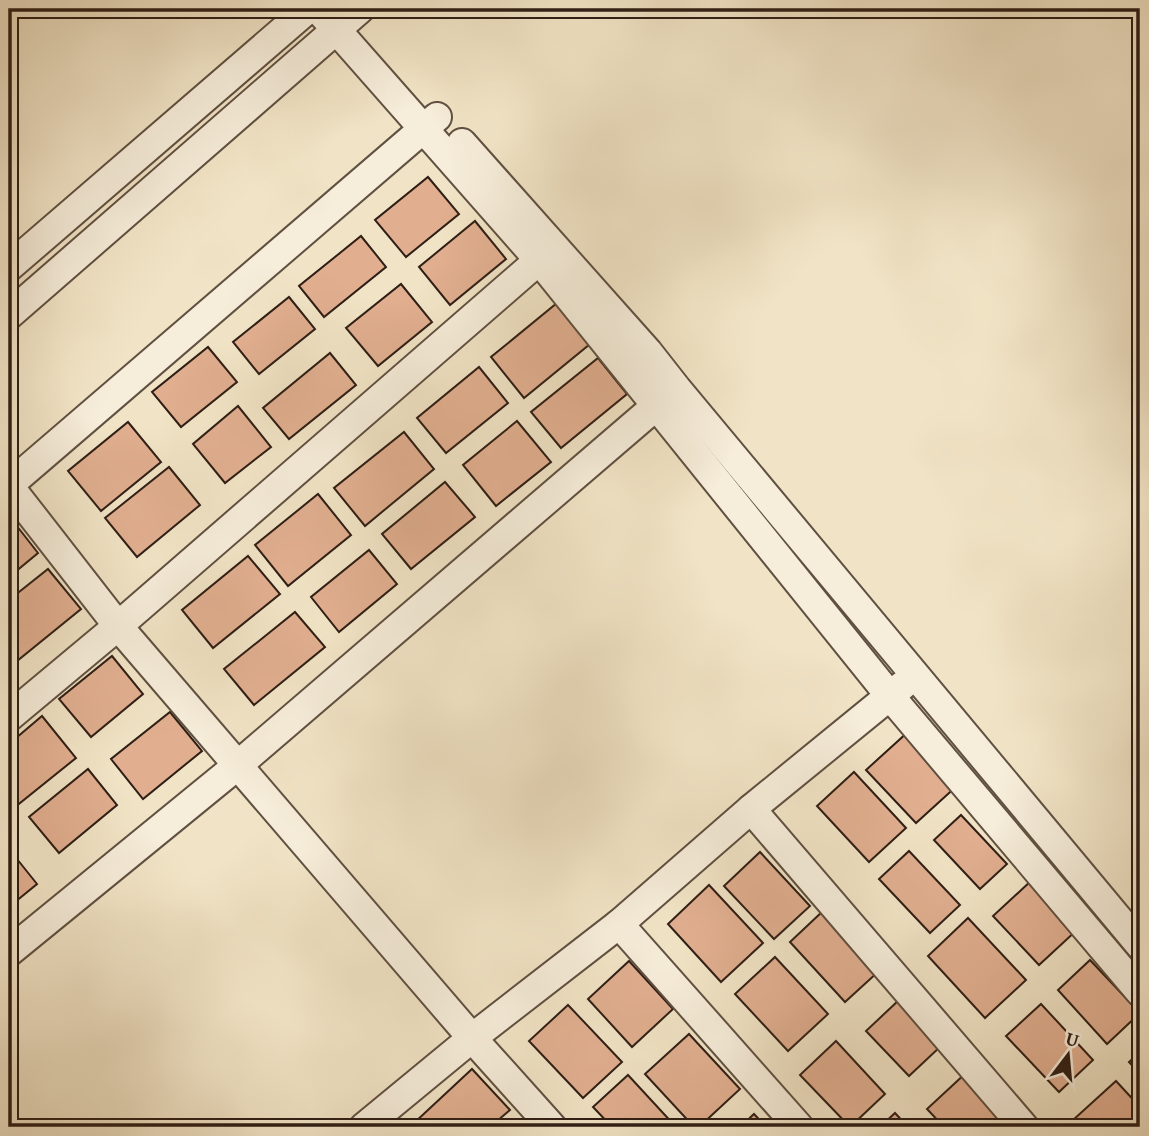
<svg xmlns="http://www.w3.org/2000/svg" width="1149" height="1136" viewBox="0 0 1149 1136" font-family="'Gentium Book Plus',serif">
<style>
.building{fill:#e1af90;stroke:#2f1e15;stroke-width:2}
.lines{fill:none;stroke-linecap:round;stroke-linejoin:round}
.minor-casing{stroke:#605041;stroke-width:32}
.minor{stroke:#f6edda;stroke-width:28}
</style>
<rect width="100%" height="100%" fill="#f1e4c6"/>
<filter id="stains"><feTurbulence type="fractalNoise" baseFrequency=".00286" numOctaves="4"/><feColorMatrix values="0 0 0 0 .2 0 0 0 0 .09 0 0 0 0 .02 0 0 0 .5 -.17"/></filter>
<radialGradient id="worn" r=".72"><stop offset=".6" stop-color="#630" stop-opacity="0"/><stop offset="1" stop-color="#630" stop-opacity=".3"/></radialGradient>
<g class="building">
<path d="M428 177 459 214 406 257 375 220Z"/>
<path d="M475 221 506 259 450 305 419 267Z"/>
<path d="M361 236 386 267 324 317 299 286Z"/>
<path d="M401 284 432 322 378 366 346 328Z"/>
<path d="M289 297 315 329 259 374 233 342Z"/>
<path d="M557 303 590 344 524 398 491 357Z"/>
<path d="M208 347 237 382 181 427 152 392Z"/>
<path d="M330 353 356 385 289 439 263 408Z"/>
<path d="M598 358 627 394 561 448 531 412Z"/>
<path d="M479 367 508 403 446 453 417 418Z"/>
<path d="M238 406 271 447 225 483 193 444Z"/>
<path d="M517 421 551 462 496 506 463 465Z"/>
<path d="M128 422 161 462 101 511 68 471Z"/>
<path d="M404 432 434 469 365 526 334 488Z"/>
<path d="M169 467 200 505 137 557 105 518Z"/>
<path d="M445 482 475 517 411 569 382 534Z"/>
<path d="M318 494 351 535 288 586 255 545Z"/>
<path d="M9 516 38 553 9 577Z"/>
<path d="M369 550 397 584 339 632 311 597Z"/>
<path d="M248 556 280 594 213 648 182 610Z"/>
<path d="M48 569 81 609 17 661 9 651V600Z"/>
<path d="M295 612 325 647 254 705 224 669Z"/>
<path d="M112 656 143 694 91 737 59 699Z"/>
<path d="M170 712 202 751 143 799 111 759Z"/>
<path d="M42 716 76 758 15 807 9 800V744Z"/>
<path d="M909 731 959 784 916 823 866 770Z"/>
<path d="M88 769 117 805 59 853 29 817Z"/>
<path d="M854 772 906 828 869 862 817 806Z"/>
<path d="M961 815 1007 864 980 889 934 840Z"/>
<path d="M9 849 37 884 9 907Z"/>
<path d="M909 851 960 905 930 933 879 879Z"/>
<path d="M760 852 810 906 774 939 724 886Z"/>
<path d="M1032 880 1078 929 1039 965 993 916Z"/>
<path d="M709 885 763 943 721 982 668 924Z"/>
<path d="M823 911 879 971 845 1002 790 942Z"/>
<path d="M968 918 1026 980 985 1018 928 956Z"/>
<path d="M775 957 828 1014 788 1051 735 994Z"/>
<path d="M1090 960 1140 1013 1107 1044 1058 990Z"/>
<path d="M629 961 673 1009 632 1047 588 999Z"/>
<path d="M899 1000 941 1046 909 1076 866 1031Z"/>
<path d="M1041 1004 1093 1060 1059 1092 1006 1036Z"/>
<path d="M568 1005 622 1062 583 1098 529 1041Z"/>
<path d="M689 1034 740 1089 699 1127H694L645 1074Z"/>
<path d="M836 1041 885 1094 850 1127 800 1075Z"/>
<path d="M1140 1052V1074L1129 1062Z"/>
<path d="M472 1069 510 1110 490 1127H418L414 1123Z"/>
<path d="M967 1072 1010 1119 1001 1127H944L927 1109Z"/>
<path d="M628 1075 676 1127H612L593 1107Z"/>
<path d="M1116 1081 1140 1107V1127H1080L1073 1120Z"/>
<path d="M895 1113 908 1127H880Z"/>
<path d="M754 1114 766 1127H740Z"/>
</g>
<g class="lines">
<defs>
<g id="minor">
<path d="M318 9 539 260 890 696 1140 992"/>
<path d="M462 143 648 352 677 389 1140 945"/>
<path d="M9 267 308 9"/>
<path d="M9 315 360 9"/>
<path d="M9 485 437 117"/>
<path d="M9 486 118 626 472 1038 552 1127"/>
<path d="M9 717 118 626 553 248"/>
<path d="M751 809 1024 1127"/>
<path d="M619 924 799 1127"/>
<path d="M9 952 238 765 670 394"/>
<path d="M364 1127 472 1038 619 924 751 809 903 685"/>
</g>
</defs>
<use href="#minor" class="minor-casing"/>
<use href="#minor" class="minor"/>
</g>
<rect width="1149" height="1136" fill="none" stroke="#f1e4c6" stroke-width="35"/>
<rect x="10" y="10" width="1128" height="1115" fill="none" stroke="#2f1e15" stroke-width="3.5"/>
<rect x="18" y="18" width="1114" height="1101" fill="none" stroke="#2f1e15" stroke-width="2"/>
<g transform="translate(1068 1055) rotate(16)" stroke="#f6edda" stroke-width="5" paint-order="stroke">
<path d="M0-5L12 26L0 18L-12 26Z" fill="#2f1e15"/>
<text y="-10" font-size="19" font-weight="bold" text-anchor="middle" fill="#2f1e15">U</text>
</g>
<rect width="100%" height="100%" filter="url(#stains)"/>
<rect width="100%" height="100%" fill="url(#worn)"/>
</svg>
